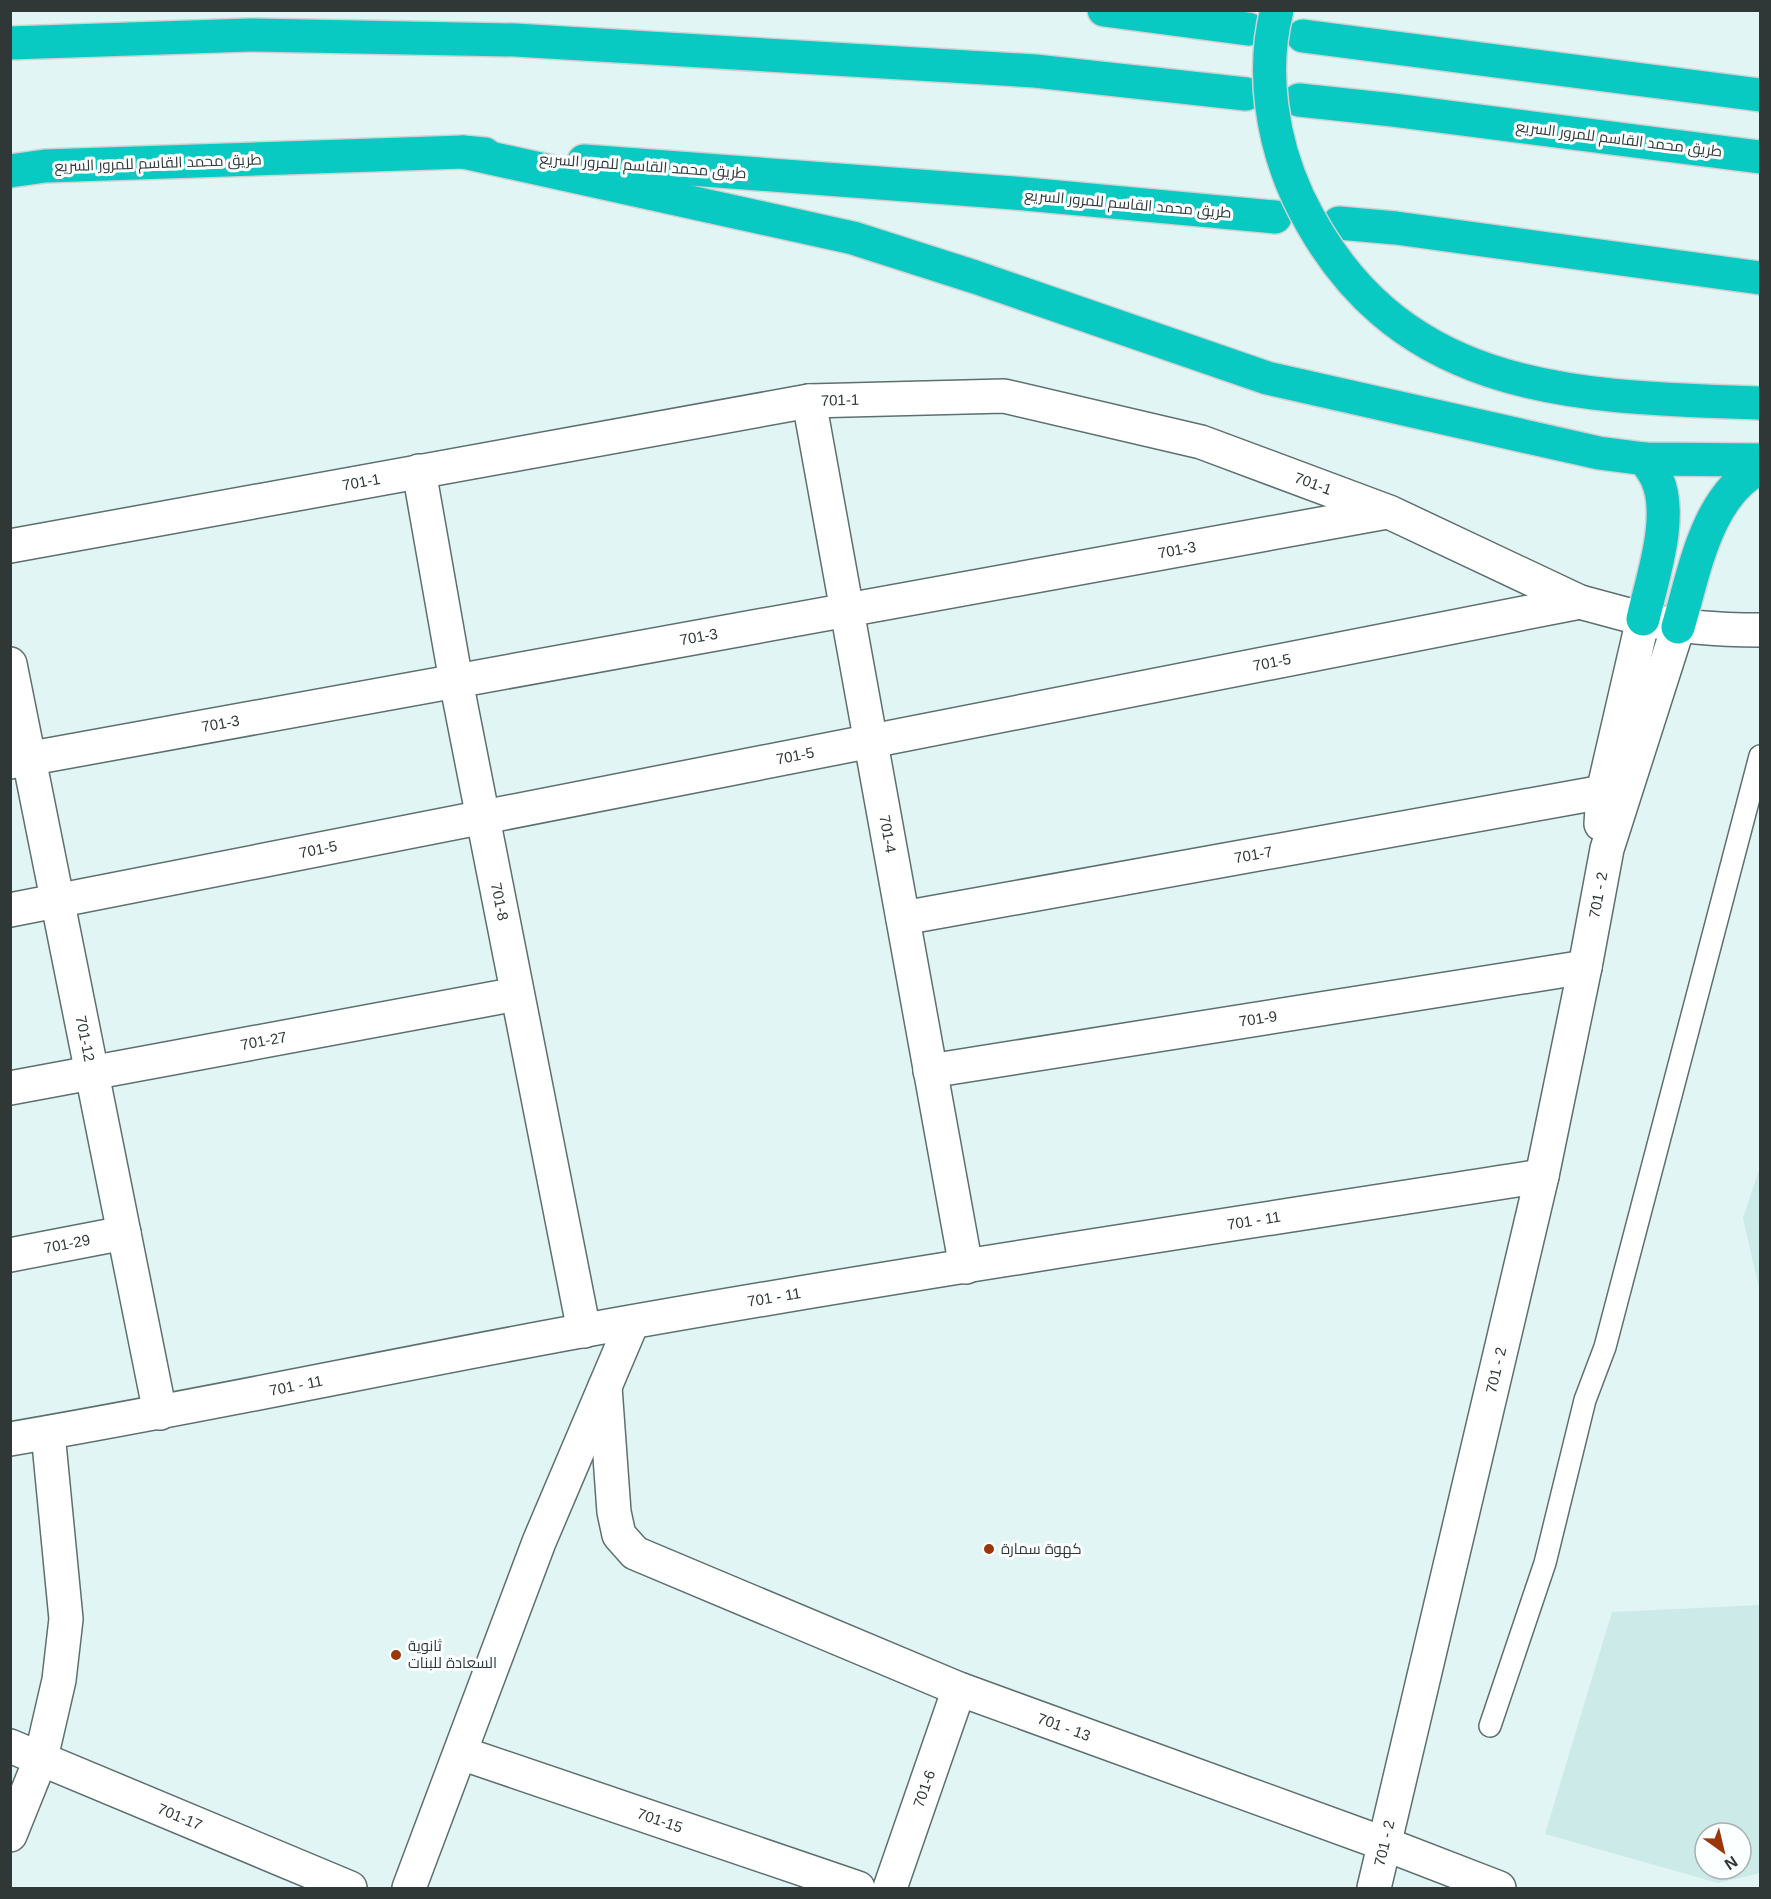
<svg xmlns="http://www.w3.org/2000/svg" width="1771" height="1899" viewBox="0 0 1771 1899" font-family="Arial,Cairo,sans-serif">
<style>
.built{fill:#cceae8;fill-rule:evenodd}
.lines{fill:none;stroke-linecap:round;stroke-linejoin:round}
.service-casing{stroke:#5d6f6e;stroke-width:24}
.minor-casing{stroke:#5d6f6e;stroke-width:36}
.tertiary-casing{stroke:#5d6f6e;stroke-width:36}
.motorway-casing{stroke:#d1d3d3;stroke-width:36}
.service{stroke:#fff;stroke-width:21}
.minor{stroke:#fff;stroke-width:33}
.tertiary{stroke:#fff;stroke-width:33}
.motorway{stroke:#08cac2;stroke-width:33}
.motorway-bridge-casing{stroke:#d1d3d3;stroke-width:36;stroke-linecap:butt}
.motorway-bridge{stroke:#08cac2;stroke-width:33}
.poi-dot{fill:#9b3608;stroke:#fbffff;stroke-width:2}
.labels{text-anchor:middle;stroke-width:6;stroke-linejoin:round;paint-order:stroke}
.street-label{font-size:15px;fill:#303837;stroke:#fbffff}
.poi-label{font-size:15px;fill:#303837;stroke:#fbffff;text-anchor:start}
</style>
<rect width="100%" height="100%" fill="#e1f6f4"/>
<g class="built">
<path d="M1760 1167V1292L1743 1218Z"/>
<path d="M1760 1605V1873L1718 1883 1545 1834 1612 1612ZM1705 1833H1741V1869H1705Z"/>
</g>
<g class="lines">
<defs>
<path id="service" d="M1490 1726 1545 1563 1585 1400 1605 1347 1760 756"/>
<g id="minor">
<path id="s1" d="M809 401 966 1267"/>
<path id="s2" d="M419 471 456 681 584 1331"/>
<path id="s3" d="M10 546 809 401 1004 396 1201 442 1389 512 1580 602 1643 619"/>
<path id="s4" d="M10 664 160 1413"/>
<path id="s5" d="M10 762 1387 512"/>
<path id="s6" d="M10 910 1580 602"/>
<path id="s7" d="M903 918 1603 792"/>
<path id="s8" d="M930 1071 1585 967"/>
<path id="s9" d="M10 1088 517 994"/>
<path id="s10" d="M10 1255 124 1233"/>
<path id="s11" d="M605 1387 614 1512 619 1535 635 1553 959 1689 1385 1844 1499 1888"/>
<path id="s12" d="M10 1439C203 1406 394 1365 586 1330 904 1273 1223 1226 1542 1176"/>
<path id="s13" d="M10 1746 350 1888"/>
<path id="s14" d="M461 1753 858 1888"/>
<path d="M10 1835 41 1758 59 1680 66 1619 48 1433"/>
<path d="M409 1888 539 1542 632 1323"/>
<path id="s15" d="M890 1888 959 1689"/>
</g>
<g id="tertiary">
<path d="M1601 824 1603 792 1643 619C1683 628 1720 630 1760 630"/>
<path id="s16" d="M1374 1888 1542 1176 1585 967 1607 849 1678 627"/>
</g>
<g id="motorway">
<path d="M1104 10 1248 29"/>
<path d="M1303 36 1760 95"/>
<path d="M10 43 250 35 515 40 1035 71 1246 94"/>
<path d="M1299 100 1393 110 1760 157"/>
<path d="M463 152 853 238 975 277 1267 378 1599 453 1645 459 1760 460"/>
<path d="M584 161 1014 193 1275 217"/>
<path d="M10 171 45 166 463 152 485 154"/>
<path d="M1339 223 1396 228 1760 278"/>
<path d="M1643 619C1652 579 1674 517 1657 479 1654 472 1649 466 1645 459"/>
<path d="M1678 627C1694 574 1706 495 1760 468"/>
</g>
</defs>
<use href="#service" class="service-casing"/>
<use href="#minor" class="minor-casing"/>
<use href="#tertiary" class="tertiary-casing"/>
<use href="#motorway" class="motorway-casing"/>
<use href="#service" class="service"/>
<use href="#minor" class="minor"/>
<use href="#tertiary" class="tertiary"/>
<use href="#motorway" class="motorway"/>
<defs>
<path id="motorway-bridge" d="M1277 10C1261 71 1272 141 1298 197 1392 394 1569 397 1760 403"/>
</defs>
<use href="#motorway-bridge" class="motorway-bridge-casing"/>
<use href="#motorway-bridge" class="motorway-bridge"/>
</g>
<g class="poi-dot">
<circle cx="989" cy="1549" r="6"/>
<circle cx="396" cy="1655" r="6"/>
</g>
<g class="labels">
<g class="street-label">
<text transform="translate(1619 139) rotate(7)" y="5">طريق محمد القاسم للمرور السريع</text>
<text transform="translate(158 163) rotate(-2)" y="5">طريق محمد القاسم للمرور السريع</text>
<text transform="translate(643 166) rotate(4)" y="5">طريق محمد القاسم للمرور السريع</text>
<text transform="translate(1128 204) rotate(5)" y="5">طريق محمد القاسم للمرور السريع</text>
<text dy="5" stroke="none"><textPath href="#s3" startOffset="843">701-1</textPath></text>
<text dy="5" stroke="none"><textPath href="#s3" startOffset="357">701-1</textPath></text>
<text dy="5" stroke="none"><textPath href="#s3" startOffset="1329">701-1</textPath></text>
<text dy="5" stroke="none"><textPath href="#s5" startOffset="1186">701-3</textPath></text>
<text dy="5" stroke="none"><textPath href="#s5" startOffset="700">701-3</textPath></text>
<text dy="5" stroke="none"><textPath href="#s6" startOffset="1286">701-5</textPath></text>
<text dy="5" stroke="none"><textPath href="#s5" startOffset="214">701-3</textPath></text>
<text dy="5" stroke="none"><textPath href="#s6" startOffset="800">701-5</textPath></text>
<text dy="5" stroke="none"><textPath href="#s1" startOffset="440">701-4</textPath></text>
<text dy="5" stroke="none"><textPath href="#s6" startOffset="314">701-5</textPath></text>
<text dy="5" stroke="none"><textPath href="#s7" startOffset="356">701-7</textPath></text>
<text dy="5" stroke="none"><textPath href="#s16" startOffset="1018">701 - 2</textPath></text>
<text dy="5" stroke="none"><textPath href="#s2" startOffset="438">701-8</textPath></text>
<text dy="5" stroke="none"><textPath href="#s8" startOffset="332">701-9</textPath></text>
<text dy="5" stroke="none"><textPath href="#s4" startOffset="382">701-12</textPath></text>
<text dy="5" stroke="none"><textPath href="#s9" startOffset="258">701-27</textPath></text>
<text dy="5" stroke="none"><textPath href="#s12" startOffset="1263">701 - 11</textPath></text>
<text dy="5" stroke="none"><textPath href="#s10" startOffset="58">701-29</textPath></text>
<text dy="5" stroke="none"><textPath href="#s12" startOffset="777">701 - 11</textPath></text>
<text dy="5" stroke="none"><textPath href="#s16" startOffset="532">701 - 2</textPath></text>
<text dy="5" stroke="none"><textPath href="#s12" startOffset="291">701 - 11</textPath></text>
<text dy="5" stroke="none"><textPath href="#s11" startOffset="636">701 - 13</textPath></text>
<text dy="5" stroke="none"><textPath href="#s15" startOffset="105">701-6</textPath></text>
<text dy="5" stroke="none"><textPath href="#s13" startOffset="184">701-17</textPath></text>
<text dy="5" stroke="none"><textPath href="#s14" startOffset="210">701-15</textPath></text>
<text dy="5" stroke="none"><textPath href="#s16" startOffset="46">701 - 2</textPath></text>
</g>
<g class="poi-label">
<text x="1001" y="1554">كهوة سمارة</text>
<text x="408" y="1651">ثانوية<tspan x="408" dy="17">السعادة للبنات</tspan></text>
</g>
</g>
<rect width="1771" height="1899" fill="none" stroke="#303837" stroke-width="24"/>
<g transform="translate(1723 1851) rotate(146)"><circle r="28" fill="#fbffff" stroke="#aaafaf" stroke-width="1.5"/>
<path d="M0-4.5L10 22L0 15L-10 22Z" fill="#9b3608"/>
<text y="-9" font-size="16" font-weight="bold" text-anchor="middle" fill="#303837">N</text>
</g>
</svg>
